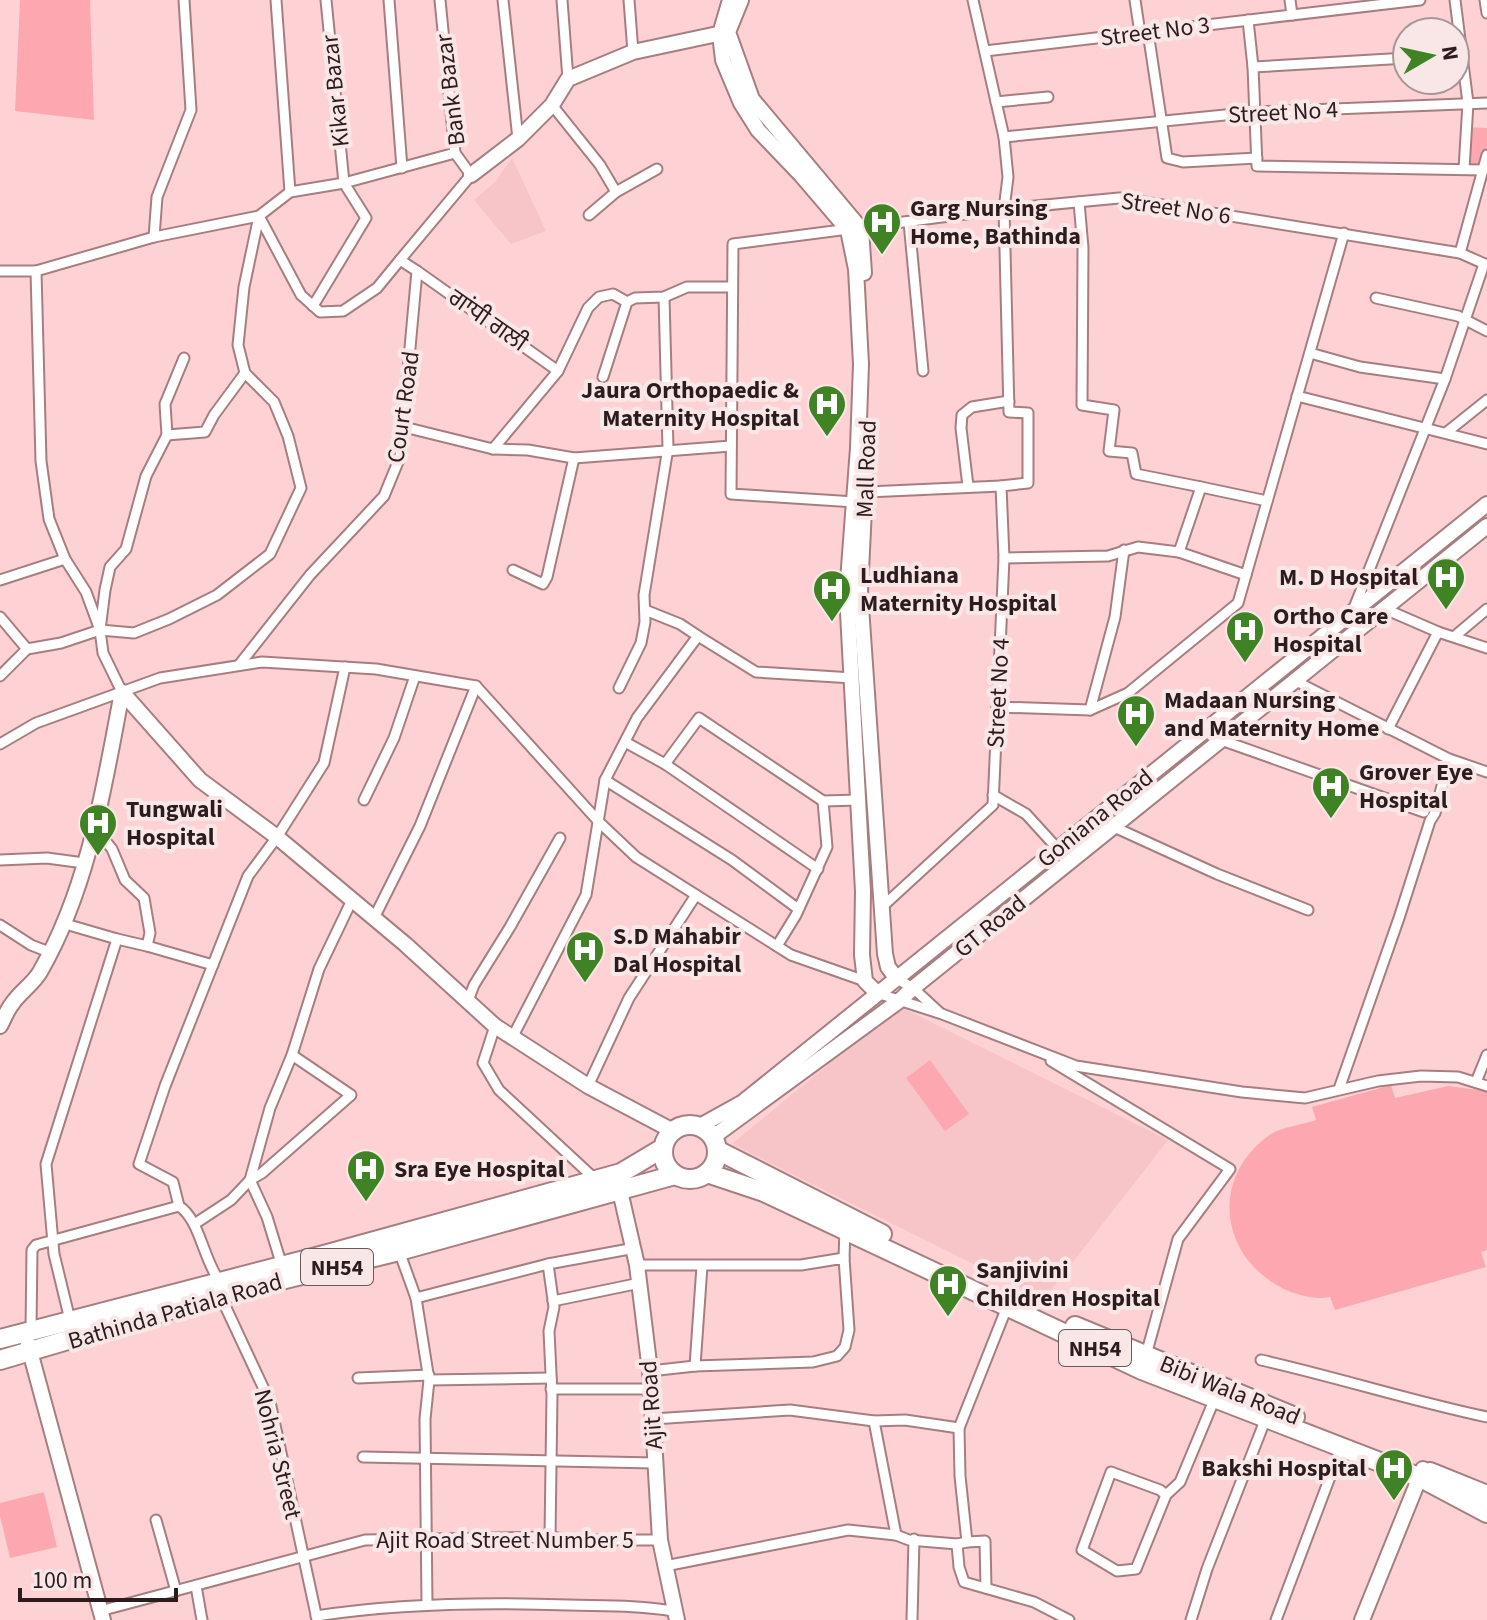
<svg xmlns="http://www.w3.org/2000/svg" width="1487" height="1620" viewBox="0 0 1487 1620" font-family="'Source Sans 3','Noto Sans Gurmukhi',sans-serif">
<style>
.built{fill:#f7c4c8}
.green{fill:#fda8b0}
.lines{fill:none;stroke-linecap:round;stroke-linejoin:round}
.street-casing{stroke:#a67e81;stroke-width:13}
.secondary-casing{stroke:#a67e81;stroke-width:18}
.primary-casing{stroke:#a67e81;stroke-width:18}
.highway-casing{stroke:#a67e81;stroke-width:22}
.street{stroke:#fff;stroke-width:9}
.secondary{stroke:#fff;stroke-width:14}
.primary{stroke:#fff;stroke-width:14}
.highway{stroke:#fff;stroke-width:18}
.labels{text-anchor:middle;stroke-width:8;stroke-linejoin:round;paint-order:stroke}
.shield{fill:#f9e7e8;stroke:#6a595a;stroke-width:2}
.shield-label{font-size:22px;font-weight:bold;fill:#2c1c1d}
.street-label{font-size:24px;fill:#2c1c1d;stroke:#f9e7e8}
.poi-label{font-size:24px;font-weight:bold;fill:#2c1c1d;stroke:#f9e7e8;text-anchor:start}
</style>
<rect width="100%" height="100%" fill="#fed2d5"/>
<g class="built">
<path d="M512 158 546 231 511 244 474 200 495 182Z"/>
<path d="M899 1006 1168 1140 1044 1299 732 1144Z"/>
</g>
<g class="green">
<path d="M20 0H90L94 120 15 111Z"/>
<path d="M1466 127 1487 128V153L1483 170 1464 169Z"/>
<path d="M930 1060 969 1114 945 1131 906 1078Z"/>
<path d="M1391 1085 1395 1098 1448 1086 1487 1091V1250L1481 1252 1486 1267 1335 1310 1330 1297C1315 1300 1296 1295 1282 1288 1220 1256 1210 1179 1268 1136 1280 1127 1301 1125 1316 1120L1312 1107Z"/>
<path d="M44 1492 57 1547 10 1558 0 1516V1503Z"/>
</g>
<g class="lines">
<defs>
<g id="street">
<path d="M276 0 290 192"/>
<path d="M389 0 402 168"/>
<path d="M503 0 518 139"/>
<path d="M562 0 568 79"/>
<path d="M629 0 633 52"/>
<path d="M1135 0 1140 33"/>
<path d="M1290 0 1292 15"/>
<path d="M1455 0 1468 103 1464 169"/>
<path d="M1485 0 1487 13"/>
<path d="M1248 20 1253 67 1257 166 1483 170"/>
<path d="M1148 32 1167 158 1183 162 1257 158"/>
<path d="M985 51 1420 0"/>
<path d="M1253 67 1407 58"/>
<path d="M996 102 1048 97"/>
<path d="M552 105 600 165 616 192"/>
<path d="M1004 137 1255 112 1487 103"/>
<path d="M1079 202 1083 248 1082 405 1114 410 1109 451 1132 453 1136 474 1201 487"/>
<path d="M589 215 616 192 657 169"/>
<path d="M259 216 301 295 320 312 343 311 377 288 400 260"/>
<path d="M909 222 923 371"/>
<path d="M154 237 157 197 191 110 184 0"/>
<path d="M1460 253 1487 155"/>
<path d="M0 271H36L154 237 259 216 290 192 344 183 455 153"/>
<path d="M36 271 41 461 49 519 65 559 86 592 100 630"/>
<path d="M417 271 558 371"/>
<path d="M1376 298 1458 316 1487 331"/>
<path d="M313 306 366 218 344 183 326 0"/>
<path d="M1310 353 1360 367 1445 379"/>
<path d="M603 377 627 302 635 298 664 297 687 287H732"/>
<path d="M1297 396 1487 444"/>
<path d="M404 427 493 449 528 450 574 458 731 446"/>
<path d="M1447 432 1487 400"/>
<path d="M167 435 205 432 214 415 245 373 238 345 244 287 259 216"/>
<path d="M493 449 558 371 588 308 599 297 613 294 627 302"/>
<path d="M968 486 961 428 962 415 972 407 1009 401"/>
<path d="M867 492 1001 486"/>
<path d="M855 502 731 494 733 244 1004 209 1119 198 1460 253 1487 265"/>
<path d="M1179 552 1201 487 1267 501"/>
<path d="M1004 558 1108 556 1138 547 1179 552 1246 575"/>
<path d="M513 570 543 584 547 577 574 458"/>
<path d="M0 580 65 559"/>
<path d="M1354 608 1445 379 1484 264"/>
<path d="M1385 609 1438 632 1487 648"/>
<path d="M645 610 680 624 698 636"/>
<path d="M0 617 27 649 61 643 100 630 134 633 169 619 217 595 270 554 301 488 288 436 274 402 245 373"/>
<path d="M1455 636 1487 609"/>
<path d="M239 665 310 575 384 496 400 457 417 271 400 260 471 175 455 153 440 0"/>
<path d="M0 676 27 649"/>
<path d="M1296 680 1305 686 1449 759 1487 772"/>
<path d="M619 688 641 643 645 622 644 595 668 448 664 297"/>
<path d="M122 692 103 653 100 630 105 590 110 567 126 549 146 476 167 435 165 404 184 358"/>
<path d="M997 707 1090 710 1128 693 1238 603 1344 233"/>
<path d="M1090 710 1115 617 1124 550"/>
<path d="M1208 727 1221 740 1424 812"/>
<path d="M1388 729 1438 632"/>
<path d="M625 742 665 764 818 869"/>
<path d="M0 744 36 723 160 678 262 662 376 669 476 686 599 822 636 857 791 955 865 981"/>
<path d="M665 764 699 718 823 801 858 800"/>
<path d="M605 780 732 860 797 908"/>
<path d="M993 795 1026 814 1057 848"/>
<path d="M364 800 394 738 415 676"/>
<path d="M1114 827 1217 874 1308 910"/>
<path d="M0 860 47 858 84 863"/>
<path d="M882 907 993 805 1004 558 1001 486 1028 483V413L1009 412 1004 209 1008 177 1004 137 973 0"/>
<path d="M374 918 420 826 476 686"/>
<path d="M62 923 117 939"/>
<path d="M0 925 31 945 49 952"/>
<path d="M147 946 213 965"/>
<path d="M777 946 796 915 827 847 823 801"/>
<path d="M897 979 913 988 939 1012"/>
<path d="M877 993 942 1014 1076 1066 1242 1092 1305 1098 1378 1081 1421 1076 1458 1077 1487 1086"/>
<path d="M468 1001 474 985 510 927 560 838"/>
<path d="M495 1026 483 1063 499 1090 595 1179"/>
<path d="M512 1038 586 895 605 780 637 718 698 636 756 672 853 678"/>
<path d="M1051 1061 1230 1169 1178 1239 1146 1355"/>
<path d="M1476 1082 1487 1055"/>
<path d="M588 1086 629 998 696 895"/>
<path d="M1339 1089 1399 918 1430 821 1435 813 1449 759"/>
<path d="M196 1223 231 1200 250 1180 262 1173 351 1095 292 1055"/>
<path d="M399 1251 416 1298 429 1380 425 1419 427 1604"/>
<path d="M844 1258 845 1230"/>
<path d="M548 1264 554 1307 549 1331 552 1395 550 1537"/>
<path d="M637 1265H801L844 1258 849 1330 845 1347 837 1356 813 1362 695 1366 650 1371"/>
<path d="M282 1266 267 1217 250 1180 270 1108 292 1055 319 969 352 900"/>
<path d="M220 1282C203 1259 200 1220 179 1206L173 1182 139 1164 165 1086 248 876 277 837 324 763 345 667"/>
<path d="M220 1295 270 1402 317 1619"/>
<path d="M416 1298 548 1264 635 1248"/>
<path d="M553 1301 640 1283"/>
<path d="M70 1320 54 1254 46 1164 117 939 147 946 150 933 144 898 125 880 112 849 96 829"/>
<path d="M31 1330 32 1250 36 1245 179 1206"/>
<path d="M1261 1360C1337 1377 1411 1401 1487 1417"/>
<path d="M695 1366 702 1266"/>
<path d="M358 1378 429 1375"/>
<path d="M429 1380 551 1378"/>
<path d="M551 1389H651"/>
<path d="M653 1419 790 1410 874 1421 905 1420 959 1428"/>
<path d="M874 1421 896 1535"/>
<path d="M363 1457 655 1463"/>
<path d="M1166 1495 1136 1569 1117 1571 1082 1550 1111 1472 1160 1490 1166 1495 1180 1482 1215 1398"/>
<path d="M156 1520 176 1591"/>
<path d="M967 1542 985 1541 986 1588"/>
<path d="M957 1544 959 1567 964 1582 1034 1602 1069 1620"/>
<path d="M665 1566 848 1530 896 1535 909 1540 957 1544 967 1542 960 1476 959 1428 1007 1307"/>
<path d="M196 1586 202 1620"/>
<path d="M100 1611 365 1540 550 1537 572 1540H660"/>
<path d="M316 1616C400 1603 484 1602 568 1605 603 1606 639 1605 673 1611"/>
<path d="M912 1620 914 1539"/>
<path d="M1191 1620 1207 1569 1266 1418"/>
<path d="M1276 1620 1341 1448"/>
</g>
<g id="secondary">
<path d="M730 0 720 34 723 60 741 103 758 130 801 175 848 230 856 269 861 364 858 448 847 594 863 891 862 955 865 981 877 993"/>
<path d="M741 0 728 32 752 99 861 229 864 273"/>
<path d="M471 175 518 139 552 105 568 79 633 52 727 32"/>
<path d="M867 446 860 592 885 954 888 967 897 979"/>
<path d="M122 692 200 780 277 837 405 944 495 1026 588 1086 673 1131"/>
<path d="M0 1026C4 1019 7 1010 12 1004 20 992 33 984 40 972 89 887 104 787 122 692"/>
<path d="M620 1191 637 1265 650 1371 660 1540 677 1620"/>
<path d="M28 1344 103 1620"/>
<path d="M1362 1620 1423 1469"/>
</g>
<g id="primary">
<path d="M698 1127 743 1102 1487 504"/>
<path d="M713 1137 899 1001 913 988 1487 526"/>
</g>
<g id="highway">
<circle cx="690" cy="1152" r="27"/>
<path d="M717 1150 882 1234"/>
<path d="M707 1173 764 1192 1142 1370 1421 1478 1487 1513"/>
<path d="M1075 1326 1295 1417"/>
<path d="M0 1339 324 1255 621 1173 663 1148"/>
<path d="M0 1360 220 1295 399 1251 675 1175"/>
<path d="M1430 1472 1487 1495"/>
</g>
</defs>
<use href="#street" class="street-casing"/>
<use href="#secondary" class="secondary-casing"/>
<use href="#primary" class="primary-casing"/>
<use href="#highway" class="highway-casing"/>
<use href="#street" class="street"/>
<use href="#secondary" class="secondary"/>
<use href="#primary" class="primary"/>
<use href="#highway" class="highway"/>
</g>
<defs>
<symbol id="hospital-pin" viewBox="-11 -11 22 30"><path d="M0 17L-7.5 6A9.5 9.5 0 1 1 7.5 6Z" fill="#408325" stroke="#f9e7e8"/><path d="M-5-5h3v3.5h4V-5h3V5h-3V1.5h-4V5h-3Z" fill="#fff"/></symbol>
</defs>
<g fill-rule="evenodd">
<use href="#hospital-pin" x="860" y="200" width="44" height="60"/>
<use href="#hospital-pin" x="805" y="382" width="44" height="60"/>
<use href="#hospital-pin" x="1424" y="555" width="44" height="60"/>
<use href="#hospital-pin" x="810" y="567" width="44" height="60"/>
<use href="#hospital-pin" x="1223" y="608" width="44" height="60"/>
<use href="#hospital-pin" x="1114" y="692" width="44" height="60"/>
<use href="#hospital-pin" x="1309" y="764" width="44" height="60"/>
<use href="#hospital-pin" x="76" y="801" width="44" height="60"/>
<use href="#hospital-pin" x="563" y="928" width="44" height="60"/>
<use href="#hospital-pin" x="344" y="1147" width="44" height="60"/>
<use href="#hospital-pin" x="926" y="1262" width="44" height="60"/>
<use href="#hospital-pin" x="1372" y="1446" width="44" height="60"/>
</g>
<g class="labels">
<g class="shield">
<rect x="301" y="1249" width="72" height="36" rx="6"/>
<rect x="1059" y="1330" width="72" height="36" rx="6"/>
</g>
<g class="shield-label">
<text x="337" y="1275">NH54</text>
<text x="1095" y="1356">NH54</text>
</g>
<g class="street-label">
<text transform="translate(1155 31) rotate(-7)" y="8">Street No 3</text>
<text transform="translate(450 90) rotate(-97)" y="8">Bank Bazar</text>
<text transform="translate(335 91) rotate(-96)" y="8">Kikar Bazar</text>
<text transform="translate(1283 112) rotate(-3)" y="8">Street No 4</text>
<text transform="translate(1176 208) rotate(8)" y="8">Street No 6</text>
<text transform="translate(488 320) rotate(35)" y="8">ਗਾਂਧੀ ਗਲੀ</text>
<text transform="translate(403 407) rotate(-82)" y="8">Court Road</text>
<text transform="translate(866 469) rotate(-88)" y="8">Mall Road</text>
<text transform="translate(998 693) rotate(-87)" y="8">Street No 4</text>
<text transform="translate(1095 818) rotate(-39)" y="8">Goniana Road</text>
<text transform="translate(990 926) rotate(-39)" y="8">GT Road</text>
<text transform="translate(175 1311) rotate(-16)" y="8">Bathinda Patiala Road</text>
<text transform="translate(1230 1390) rotate(22)" y="8">Bibi Wala Road</text>
<text transform="translate(651 1405) rotate(-94)" y="8">Ajit Road</text>
<text transform="translate(278 1454) rotate(76)" y="8">Nohria Street</text>
<text x="505" y="1548">Ajit Road Street Number 5</text>
</g>
<g class="poi-label">
<text x="910" y="216">Garg Nursing<tspan x="910" dy="28">Home, Bathinda</tspan></text>
<text x="799" y="398" text-anchor="end">Jaura Orthopaedic &amp;<tspan x="799" dy="28">Maternity Hospital</tspan></text>
<text x="860" y="583">Ludhiana<tspan x="860" dy="28">Maternity Hospital</tspan></text>
<text x="1418" y="585" text-anchor="end">M. D Hospital</text>
<text x="1273" y="624">Ortho Care<tspan x="1273" dy="28">Hospital</tspan></text>
<text x="1164" y="708">Madaan Nursing<tspan x="1164" dy="28">and Maternity Home</tspan></text>
<text x="1359" y="780">Grover Eye<tspan x="1359" dy="28">Hospital</tspan></text>
<text x="126" y="817">Tungwali<tspan x="126" dy="28">Hospital</tspan></text>
<text x="613" y="944">S.D Mahabir<tspan x="613" dy="28">Dal Hospital</tspan></text>
<text x="394" y="1177">Sra Eye Hospital</text>
<text x="976" y="1278">Sanjivini<tspan x="976" dy="28">Children Hospital</tspan></text>
<text x="1366" y="1476" text-anchor="end">Bakshi Hospital</text>
</g>
</g>
<g transform="translate(1431 56) rotate(81)"><circle r="38" fill="#f9e7e8" stroke="#a79697" stroke-width="2"/>
<path d="M0-6L14 30L0 20L-14 30Z" fill="#408325"/>
<text y="-12" font-size="22" font-weight="bold" text-anchor="middle" fill="#2c1c1d">N</text>
</g>
<path d="M20 1588v12h156v-12" fill="none" stroke="#2c1c1d" stroke-width="4"/>
<text x="32" y="1588" font-size="24" fill="#2c1c1d" stroke="#f9e7e8" stroke-width="6" paint-order="stroke">100 m</text>
</svg>
